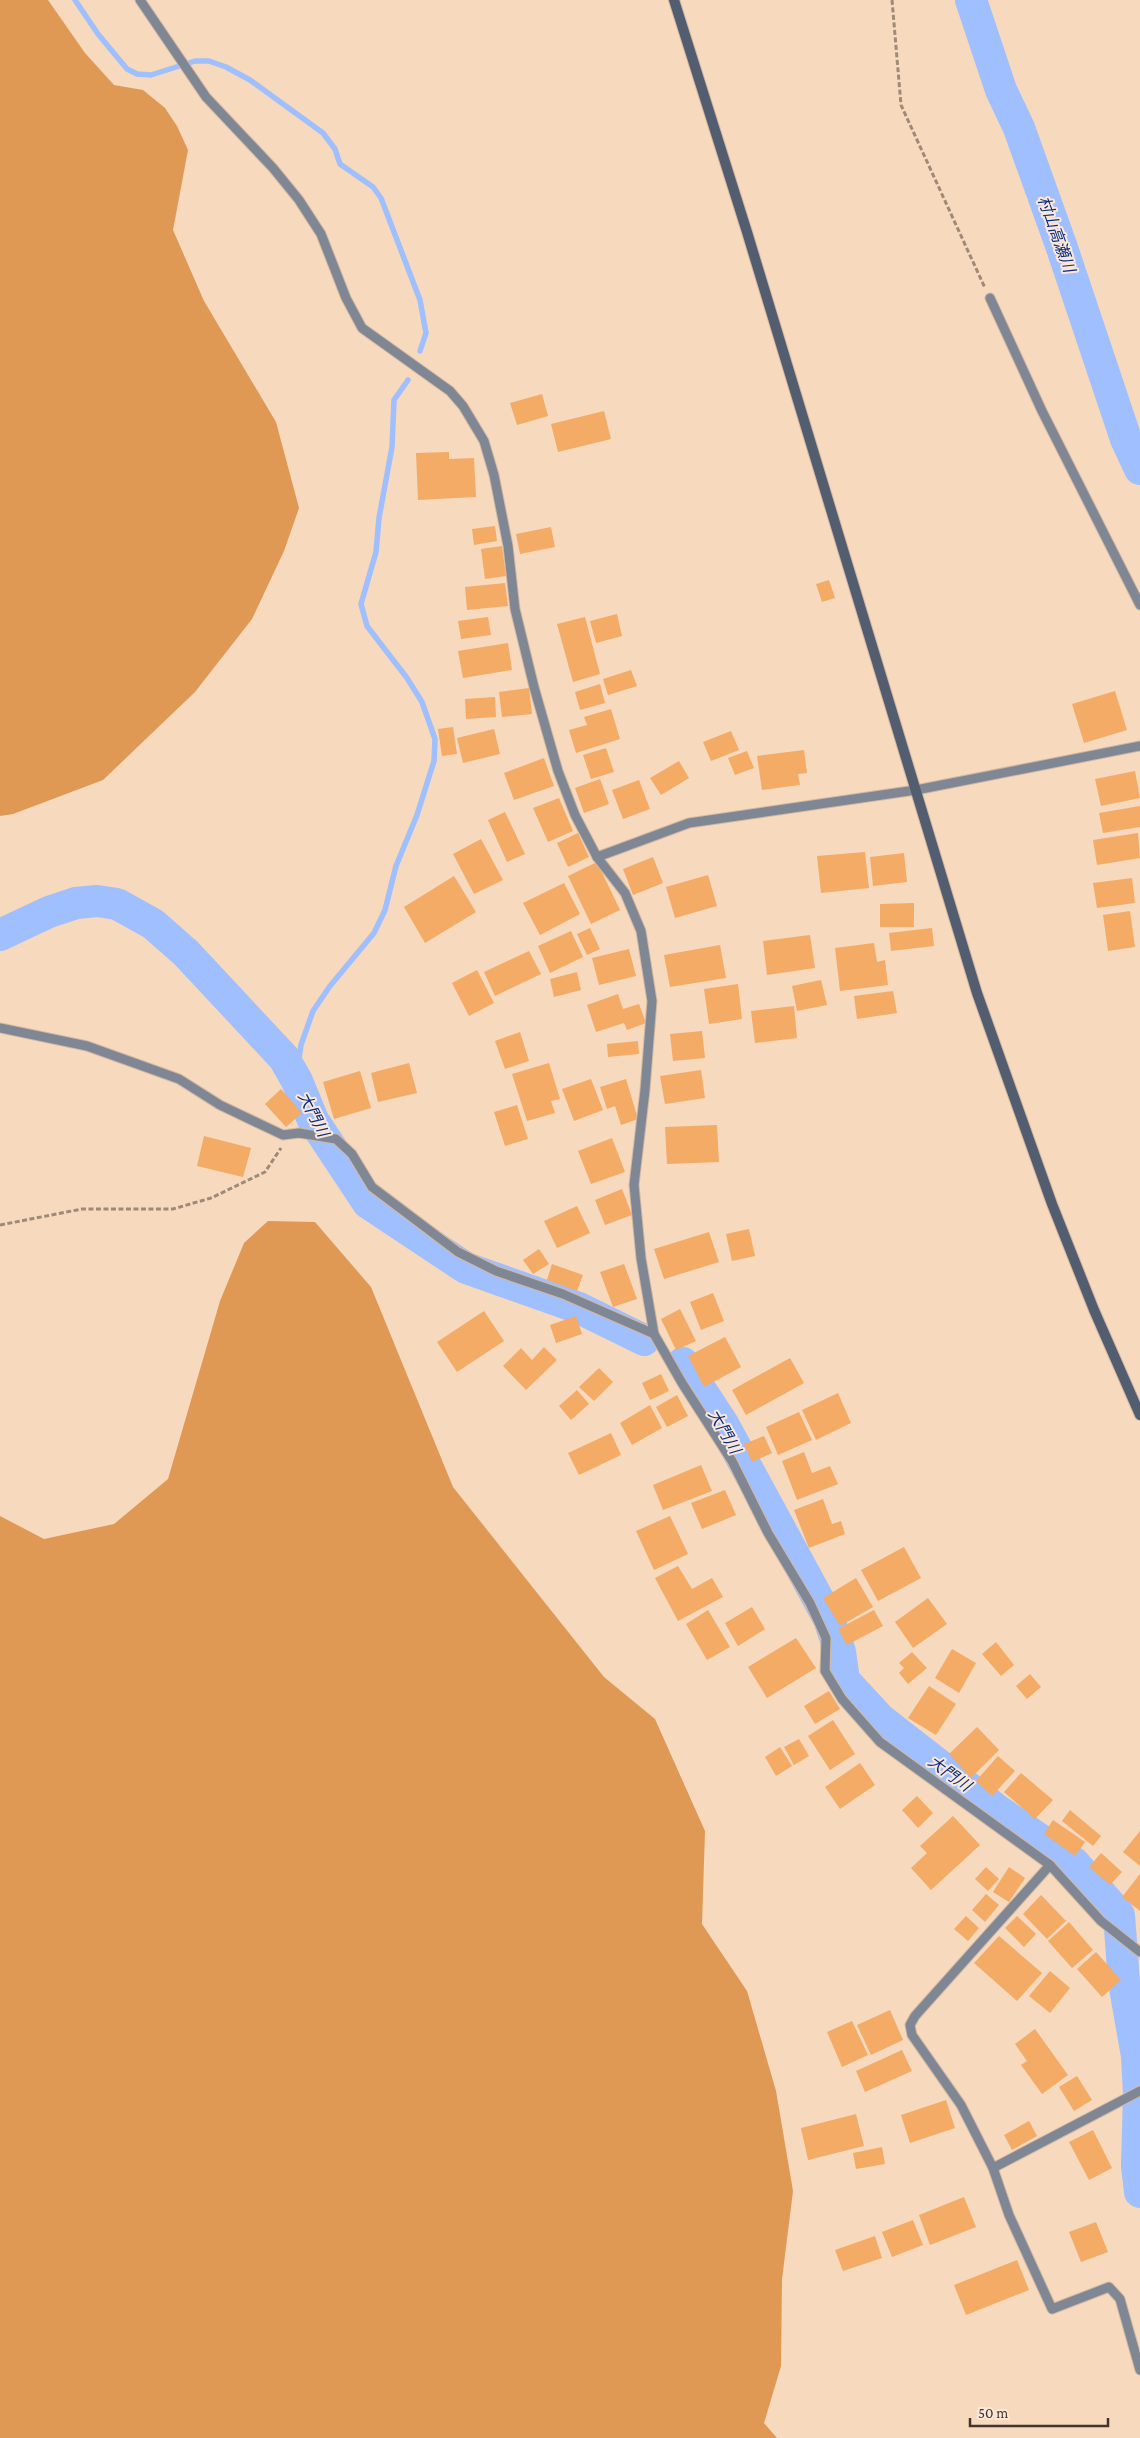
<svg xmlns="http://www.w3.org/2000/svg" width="1140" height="2438" viewBox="0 0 1140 2438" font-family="'Crimson Pro','Noto Sans JP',serif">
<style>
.forest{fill:#e09954}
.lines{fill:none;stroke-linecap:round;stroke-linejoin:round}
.stream{stroke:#9fbffe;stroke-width:5.5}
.river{stroke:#9fbffe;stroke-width:32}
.building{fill:#f3ab66}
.lane-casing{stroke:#d3b8a1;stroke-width:11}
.secondary-casing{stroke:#d3b8a1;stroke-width:12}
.path{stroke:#9f8a77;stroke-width:3;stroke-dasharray:5 2.5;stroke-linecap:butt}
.lane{stroke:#7f8794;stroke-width:9}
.secondary{stroke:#535d70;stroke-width:10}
.labels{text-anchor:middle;stroke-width:4;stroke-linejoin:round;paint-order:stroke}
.water-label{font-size:16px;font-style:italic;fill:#0b2d84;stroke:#fbe8d8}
</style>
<rect width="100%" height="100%" fill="#f7d9be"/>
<g class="forest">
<path d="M0 0H48L85 53 114 85 143 90 165 108 177 126 188 150 173 230 204 301 276 422 299 508 284 551 252 619 195 692 103 780 13 814 0 816Z"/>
<path d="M268 1221 315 1222 371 1287 453 1487 604 1677 655 1719 705 1831 702 1924 747 1991 776 2091 793 2191 782 2279 781 2366 764 2423 777 2438H0V1516L44 1539 114 1524 168 1479 220 1301 244 1243Z"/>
</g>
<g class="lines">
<g class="stream">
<path d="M75 0 98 34 127 69 137 74 151 75 195 61H209L226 67 250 80 323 133 335 149 340 164 373 187 381 198 420 300 426 333 420 351"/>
<path d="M296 1078 301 1045 313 1011 330 986 374 933 385 910 396 866 417 815 434 761 435 739 422 702 407 678 367 626 361 604 376 552 379 518 392 447 394 400 408 380"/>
</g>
<g class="river">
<path d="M971 0 1001 90 1019 128 1062 248 1126 439 1140 469"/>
<path d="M0 935 49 912 76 903 97 901 117 904 153 924 186 953 284 1058 297 1081 313 1120 368 1203 466 1268 579 1308 644 1340"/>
<path d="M683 1363 723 1424 829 1619 840 1652 844 1680 881 1720 997 1810 1074 1863 1119 1915 1124 1982 1137 2056 1139 2094 1137 2166 1140 2192"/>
</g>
</g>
<g class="building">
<path d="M542 394 548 416 517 425 510 403Z"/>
<path d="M604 411 611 439 558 452 551 424Z"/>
<path d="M449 452V459L474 458 476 497 418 500 416 453Z"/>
<path d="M495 526 497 541 474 545 472 529Z"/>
<path d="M551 527 555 547 520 554 516 534Z"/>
<path d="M502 546 506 576 485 579 481 549Z"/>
<path d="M829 580 835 598 822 602 816 584Z"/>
<path d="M505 583 508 606 467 610 465 587Z"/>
<path d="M617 614 622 636 596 643 590 621Z"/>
<path d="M488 617 491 635 461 639 458 621Z"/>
<path d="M585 617 600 674 573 682 557 624Z"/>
<path d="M508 643 512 670 463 678 458 651Z"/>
<path d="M631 670 637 686 608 695 603 679Z"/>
<path d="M600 684 605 703 580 710 575 692Z"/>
<path d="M529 688 532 714 502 717 499 692Z"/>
<path d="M1115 691 1127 730 1084 743 1072 704Z"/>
<path d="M495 697 496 717 466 719 465 699Z"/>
<path d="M611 709 620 739 576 753 569 730 587 725 584 717Z"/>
<path d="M453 727 457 754 442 756 438 729Z"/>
<path d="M494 729 500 754 463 763 457 738Z"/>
<path d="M731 731 739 750 711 761 703 742Z"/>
<path d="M606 748 614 772 591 779 583 755Z"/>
<path d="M804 750 807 773 798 774 800 785 762 790 757 756Z"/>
<path d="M747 751 754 768 735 775 728 758Z"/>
<path d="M544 758 554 786 514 800 504 773Z"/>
<path d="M679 761 689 778 661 795 650 778Z"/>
<path d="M1135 771 1140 798 1101 806 1095 779Z"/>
<path d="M600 779 609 804 584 813 575 788Z"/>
<path d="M639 780 650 809 623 819 612 790Z"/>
<path d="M559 798 573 831 548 842 533 808Z"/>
<path d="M1140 806V827L1103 833 1099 813Z"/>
<path d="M505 812 525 854 507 862 488 820Z"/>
<path d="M578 833 589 857 568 867 557 843Z"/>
<path d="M1138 833 1140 858 1097 865 1093 840Z"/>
<path d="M481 839 503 880 474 894 453 854Z"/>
<path d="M865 852 869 888 821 893 817 856Z"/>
<path d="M904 853 907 882 873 886 870 857Z"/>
<path d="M653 857 663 883 633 895 623 869Z"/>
<path d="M597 862 620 910 591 924 568 876Z"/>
<path d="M708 875 717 906 675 918 666 887Z"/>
<path d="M454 876 476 912 425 943 404 907Z"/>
<path d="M1132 878 1135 903 1097 908 1093 883Z"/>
<path d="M564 883 580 914 540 935 523 903Z"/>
<path d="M914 903V927H880V904Z"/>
<path d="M1130 911 1135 947 1108 951 1103 915Z"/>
<path d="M590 928 600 949 587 955 577 934Z"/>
<path d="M932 928 934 946 891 951 889 933Z"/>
<path d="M571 931 583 957 550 973 538 946Z"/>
<path d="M810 935 815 968 767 975 763 941Z"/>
<path d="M874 943 877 962 885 960 888 985 840 991 835 948Z"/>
<path d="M720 945 726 978 670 987 664 955Z"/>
<path d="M629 949 636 976 599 985 592 958Z"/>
<path d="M529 951 541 974 495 996 484 972Z"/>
<path d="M477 970 494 1003 469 1016 452 983Z"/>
<path d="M577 972 581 990 554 997 550 979Z"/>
<path d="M821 980 827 1005 797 1011 792 986Z"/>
<path d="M738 984 742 1019 709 1024 704 989Z"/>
<path d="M893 991 897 1013 857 1019 854 996Z"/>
<path d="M618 994 623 1009 639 1004 646 1023 627 1030 624 1023 596 1032 587 1005Z"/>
<path d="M794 1006 797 1038 755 1043 751 1011Z"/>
<path d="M702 1031 705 1058 673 1061 670 1034Z"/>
<path d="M520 1032 529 1061 505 1069 495 1041Z"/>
<path d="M638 1041 639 1054 608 1057 607 1044Z"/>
<path d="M409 1063 417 1093 378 1102 371 1073Z"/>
<path d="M549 1063 560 1099 551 1101 555 1113 527 1121 512 1074Z"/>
<path d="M701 1070 705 1098 665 1104 660 1076Z"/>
<path d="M360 1071 371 1108 334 1119 323 1082Z"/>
<path d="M591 1079 603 1110 574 1121 562 1089Z"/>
<path d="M626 1079 638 1119 621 1125 615 1106 607 1109 600 1087Z"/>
<path d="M281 1089 302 1113 286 1127 265 1104Z"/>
<path d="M517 1105 528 1139 505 1146 494 1112Z"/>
<path d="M717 1125 719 1162 667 1164 665 1127Z"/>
<path d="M204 1136 251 1148 243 1177 197 1166Z"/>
<path d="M612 1138 625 1172 591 1184 578 1151Z"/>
<path d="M622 1189 632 1215 605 1225 595 1200Z"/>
<path d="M577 1206 590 1233 557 1248 544 1221Z"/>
<path d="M749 1229 755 1256 732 1261 726 1234Z"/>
<path d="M709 1232 719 1262 664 1279 654 1249Z"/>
<path d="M539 1249 549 1264 533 1274 523 1260Z"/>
<path d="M552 1264 583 1275 577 1291 547 1280Z"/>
<path d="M624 1264 637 1299 613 1307 600 1272Z"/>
<path d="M713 1293 724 1321 701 1330 690 1302Z"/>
<path d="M680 1309 696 1341 676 1350 661 1319Z"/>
<path d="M484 1311 504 1341 457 1372 437 1342Z"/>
<path d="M576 1316 582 1334 556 1343 550 1325Z"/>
<path d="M725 1337 741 1367 704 1387 688 1356Z"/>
<path d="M544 1347 557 1360 526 1390 503 1366 521 1348 532 1360Z"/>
<path d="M790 1358 804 1383 746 1415 732 1390Z"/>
<path d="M599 1368 613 1382 594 1401 579 1387Z"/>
<path d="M661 1374 669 1391 650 1400 642 1383Z"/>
<path d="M577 1390 589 1404 571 1420 559 1406Z"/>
<path d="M838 1393 851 1423 816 1440 802 1410Z"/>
<path d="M677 1395 688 1416 667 1427 656 1407Z"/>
<path d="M650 1405 662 1428 632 1445 620 1423Z"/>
<path d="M799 1412 812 1440 778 1455 766 1427Z"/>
<path d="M611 1433 621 1455 579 1475 568 1453Z"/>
<path d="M764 1436 772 1453 752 1462 744 1444Z"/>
<path d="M804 1452 812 1473 830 1466 838 1484 797 1500 782 1461Z"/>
<path d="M701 1465 712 1491 663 1510 653 1485Z"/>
<path d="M725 1490 736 1515 702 1529 691 1503Z"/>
<path d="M823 1499 832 1524 841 1521 845 1534 809 1548 794 1510Z"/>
<path d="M670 1516 688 1554 654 1570 636 1531Z"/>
<path d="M904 1547 921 1578 878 1601 861 1570Z"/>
<path d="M678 1566 692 1589 712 1578 723 1597 678 1621 655 1578Z"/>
<path d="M856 1578 873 1607 840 1626 823 1598Z"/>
<path d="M928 1598 947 1624 913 1648 895 1622Z"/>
<path d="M752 1607 765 1629 738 1646 725 1623Z"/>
<path d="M708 1610 730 1647 707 1660 686 1624Z"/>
<path d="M874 1610 883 1626 847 1645 838 1629Z"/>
<path d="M796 1638 816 1668 767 1698 748 1667Z"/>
<path d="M996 1642 1014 1665 1001 1676 982 1654Z"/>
<path d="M952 1649 976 1663 959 1693 935 1678Z"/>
<path d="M912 1652 927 1668 908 1684 899 1673 904 1668 899 1663Z"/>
<path d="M1030 1674 1041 1687 1027 1699 1016 1686Z"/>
<path d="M929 1686 956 1704 936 1735 908 1718Z"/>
<path d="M829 1691 840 1709 815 1724 804 1706Z"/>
<path d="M833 1720 855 1754 830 1770 808 1736Z"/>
<path d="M977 1727 999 1750 971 1778 949 1754Z"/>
<path d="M799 1739 809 1756 794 1765 784 1747Z"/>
<path d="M780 1747 792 1766 776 1776 765 1757Z"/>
<path d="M998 1756 1015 1771 992 1796 976 1781Z"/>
<path d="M860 1763 875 1785 840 1809 825 1787Z"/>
<path d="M1021 1773 1053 1800 1035 1819 1004 1792Z"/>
<path d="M917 1796 933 1813 918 1828 902 1810Z"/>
<path d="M1070 1810 1101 1836 1093 1846 1062 1821Z"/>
<path d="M953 1816 980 1845 931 1890 911 1868 927 1853 920 1846Z"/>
<path d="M1053 1820 1085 1842 1075 1856 1044 1834Z"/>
<path d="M1140 1831V1866L1123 1852Z"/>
<path d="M1101 1853 1122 1872 1110 1885 1089 1867Z"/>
<path d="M986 1867 999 1879 988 1891 975 1879Z"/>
<path d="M1009 1867 1025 1878 1009 1902 993 1892Z"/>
<path d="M1140 1874V1911L1122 1897Z"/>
<path d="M986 1894 999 1905 985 1922 972 1910Z"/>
<path d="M1041 1895 1066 1921 1047 1939 1023 1914Z"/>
<path d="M966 1916 979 1928 968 1941 954 1929Z"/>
<path d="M1017 1916 1036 1934 1024 1947 1005 1928Z"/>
<path d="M1069 1922 1093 1950 1072 1968 1048 1941Z"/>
<path d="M999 1936 1042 1973 1017 2001 974 1963Z"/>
<path d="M1096 1952 1121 1980 1102 1997 1077 1969Z"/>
<path d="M1050 1971 1070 1988 1050 2013 1029 1996Z"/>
<path d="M890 2010 903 2040 871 2055 857 2025Z"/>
<path d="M852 2021 868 2055 842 2067 827 2032Z"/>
<path d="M1035 2029 1068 2075 1042 2094 1021 2065 1027 2061 1015 2044Z"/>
<path d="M902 2050 912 2071 865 2092 856 2071Z"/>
<path d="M1077 2076 1092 2100 1074 2111 1059 2087Z"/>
<path d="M946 2100 955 2128 910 2143 901 2115Z"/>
<path d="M856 2114 864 2146 808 2160 801 2128Z"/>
<path d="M1029 2121 1037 2136 1012 2150 1004 2135Z"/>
<path d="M1093 2130 1112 2168 1089 2180 1069 2142Z"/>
<path d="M882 2147 885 2164 856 2169 853 2153Z"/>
<path d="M964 2197 976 2227 930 2245 919 2215Z"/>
<path d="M913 2220 923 2245 892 2257 882 2232Z"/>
<path d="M1096 2222 1108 2252 1081 2262 1069 2232Z"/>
<path d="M875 2236 882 2258 843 2271 835 2250Z"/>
<path d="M1017 2260 1029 2290 966 2315 954 2285Z"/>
</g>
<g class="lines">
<defs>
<g id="lane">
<path d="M140 0 206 97 273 168 299 200 321 234 346 298 362 328 450 391 463 406 484 441 494 475 508 546 515 609 534 687 558 771 575 815 597 857 625 893 641 931 652 1001 645 1090 634 1185 641 1258 654 1334 682 1383 732 1461 768 1533 810 1603 826 1638 825 1671 842 1699 880 1742 1050 1865 1101 1921 1140 1952"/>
<path d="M990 298 1042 411 1140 605"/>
<path d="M597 857 689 823 916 790 1140 746"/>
<path d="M0 1028 87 1046 179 1079 220 1105 283 1135 299 1133 336 1139 352 1154 372 1187 458 1252 496 1271 563 1294 654 1334"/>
<path d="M1050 1865 915 2016 910 2025 912 2035 961 2105 993 2168 1009 2215 1052 2309 1109 2287 1120 2299 1140 2370"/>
<path d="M993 2168 1140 2091"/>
</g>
<path id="secondary" d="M674 0 747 232 977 993 1052 1204 1094 1310 1140 1415"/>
</defs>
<use href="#lane" class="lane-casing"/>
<use href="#secondary" class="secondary-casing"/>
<g class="path">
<path d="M892 0 901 105 985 288"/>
<path d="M0 1225 82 1209H173L211 1198 265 1172 281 1148"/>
</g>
<use href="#lane" class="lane"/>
<use href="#secondary" class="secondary"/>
</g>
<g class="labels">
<g class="water-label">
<text transform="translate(1057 234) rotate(70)" y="6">村山高瀬川</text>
<text transform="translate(314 1114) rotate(63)" y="6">大門川</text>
<text transform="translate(725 1431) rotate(60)" y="6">大門川</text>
<text transform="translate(950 1773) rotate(36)" y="6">大門川</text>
</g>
</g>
<path d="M970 2418v8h138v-8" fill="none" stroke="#42362c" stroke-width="2.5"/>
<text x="978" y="2418" font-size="15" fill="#42362c" stroke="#fbe8d8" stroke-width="4" paint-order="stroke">50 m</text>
</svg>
